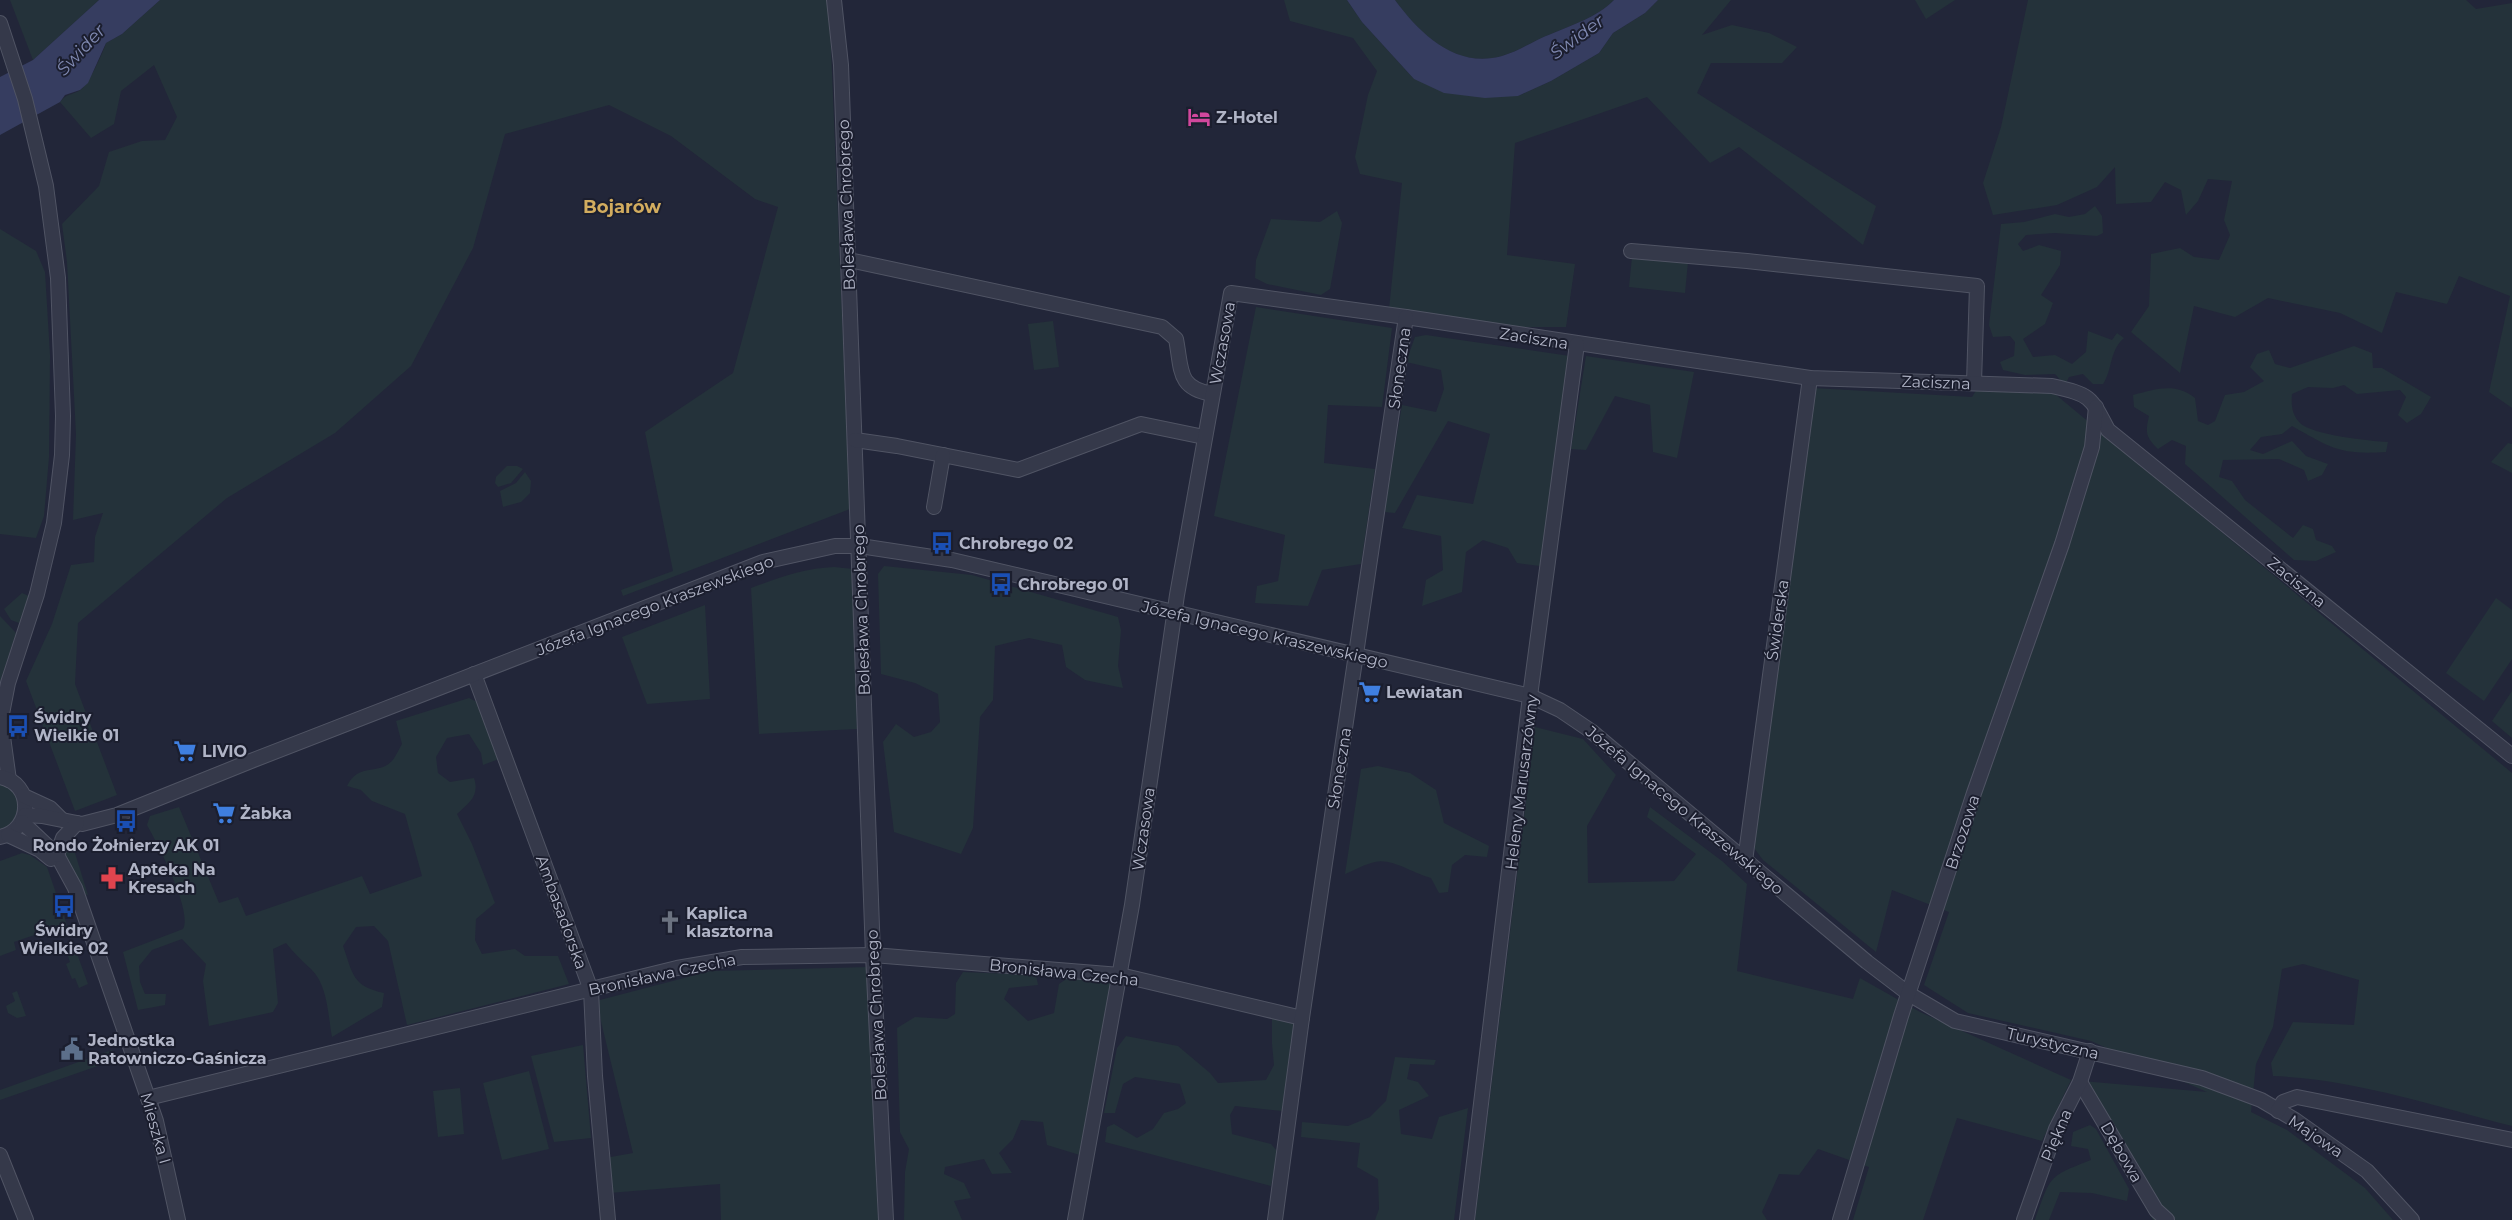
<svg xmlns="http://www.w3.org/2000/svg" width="2512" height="1220" viewBox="0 0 2512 1220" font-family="Montserrat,sans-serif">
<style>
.green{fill:#24323a}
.water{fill:#363d60}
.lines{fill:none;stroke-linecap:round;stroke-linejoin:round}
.minor-casing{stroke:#505464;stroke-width:16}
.minor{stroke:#35394a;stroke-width:14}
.labels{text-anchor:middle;stroke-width:4;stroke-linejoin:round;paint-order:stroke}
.poi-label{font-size:16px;font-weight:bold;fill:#b0b4c6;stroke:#1b1e2e;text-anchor:start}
.street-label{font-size:16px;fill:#b0b4c6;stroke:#1b1e2e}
.water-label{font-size:18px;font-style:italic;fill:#808ab2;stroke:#1b1e2e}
.neighbourhood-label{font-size:18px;font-weight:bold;fill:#d2ac5f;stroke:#1b1e2e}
</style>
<rect width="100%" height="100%" fill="#222639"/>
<g class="green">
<path d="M10 0H99L33 60Z"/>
<path d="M160 0H827L830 24 850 509 623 596 621 590 673 571 645 432 733 373 778 207 755 199 671 136 609 105 505 134 473 248 411 366 335 433 227 498 78 623 75 684 117 795 75 811 26 681 52 624 71 565 94 562 95 537 103 513 73 520 76 434 67 262 62 224 99 186 109 152 142 141 165 140 177 117 154 65 121 91 114 124 91 138 60 102C66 94 71 95 79 91 88 86 103 53 106 43L122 34Z"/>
<path d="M1284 0H1347L1362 22 1414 79 1518 96 1551 81 1599 53 1613 33 1645 13 1658 0H1731L1702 35 1732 25 1769 33 1797 47 1782 63H1711L1697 93 1876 206 1863 245 1739 147 1710 163 1647 97 1515 143 1507 255 1575 264 1566 327H1505L1389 309 1402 183 1360 174 1355 157 1368 95 1377 71 1353 38 1290 21Z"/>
<path d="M1395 0H1614C1596 18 1574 24 1551 34 1534 40 1520 51 1502 56 1456 69 1420 35 1395 0Z"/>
<path d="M1915 0H1955L1926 19Z"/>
<path d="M2028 0H2466L2476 9 2512 3V408L2489 392 2510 296 2459 276 2447 304 2396 292 2382 333 2340 313 2268 298 2235 317 2194 306 2180 373 2131 332 2149 306 2151 254 2180 248 2194 257 2219 260 2230 235 2224 220 2232 181 2208 179 2198 201 2186 215 2181 190 2165 182 2151 202 2116 204 2115 167 2097 187 2057 205 1993 215 1983 183 2001 127Z"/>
<path d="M2095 206 2102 216 2103 233 2097 236 2055 233 2026 235 2018 244 2023 251 2039 245 2061 251 2060 265 2041 295 2053 303 2045 324 2023 339 2033 357 2055 355 2072 364 2086 352 2088 331 2112 340 2117 333 2124 338C2109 351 2113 369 2103 384H2093L2083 374 2069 377 2065 385 2055 374 2025 375 2003 370 2000 362 2014 356 2015 342 2010 336 1993 337 1989 325 2001 224 2024 222 2055 214 2069 217 2085 214Z"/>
<path d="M1337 211 1342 223 1330 289 1321 295 1267 284 1255 278 1256 260 1271 219 1320 222Z"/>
<path d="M0 229 36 251 45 272 50 355 49 457 44 516 36 538 0 534Z"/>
<path d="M1632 257 1688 262 1685 293 1629 287Z"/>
<path d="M1256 307 1392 328 1382 407 1328 405 1324 463 1375 469 1361 564 1322 570 1308 606 1255 603 1257 586 1278 581 1285 535 1214 516Z"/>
<path d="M1053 321 1059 367 1034 370 1028 324Z"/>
<path d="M1426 335 1570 356 1540 566 1517 563 1508 548 1483 540 1466 552 1462 592 1422 606 1426 580 1443 570 1441 536 1402 528 1417 495 1473 504 1490 434 1448 421 1395 513 1384 512 1402 405 1436 412 1444 389 1441 370 1406 362 1415 337Z"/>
<path d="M2354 346 2372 353 2373 368H2382L2431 397 2421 414 2407 423 2398 415 2406 397 2400 390 2357 394 2344 385 2333 388 2308 387 2292 394C2291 405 2292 415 2300 423 2312 435 2370 441 2388 442L2386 452C2340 455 2331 448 2292 426L2282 434 2261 437 2250 450 2263 454 2292 441 2306 456 2328 464 2322 475 2308 481 2304 470 2279 459 2223 460 2219 477 2232 481 2245 500 2293 538 2303 525 2313 529 2316 540 2332 546 2336 552 2316 561 2294 560 2185 464 2186 446 2172 440 2158 449C2146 437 2145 433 2149 416L2134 407 2133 395C2155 389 2176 382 2195 398L2198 421 2208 425 2215 421 2225 395 2244 392 2264 381 2250 367 2257 354 2269 350 2275 364 2290 368Z"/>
<path d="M1586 356 1694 372 1677 458 1653 452 1650 405 1615 396 1586 450 1571 449Z"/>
<path d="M1982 381 2055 394 2512 773V1126C2434 1106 2354 1079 2273 1076L2271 1063 2293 1022 2354 1025 2359 980 2303 964 2282 969 2273 1027 2256 1064 2251 1112 2287 1130 2365 1188 2393 1220H2153L2071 1080 2042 1141 1957 1118 1923 1220H1853L1869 1167 1818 1149 1799 1175 1779 1174 1762 1212 1767 1220H1475L1535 727 1583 739 1616 775 1587 826 1588 883 1674 881 1696 854 1647 817 1650 807 1722 861 1747 884 1737 971 1853 999 1860 978 1920 1012 2071 1080 2207 1092 2091 1041 1968 1013 1924 985 1949 912 1892 890 1876 952 1763 860 1751 844 1813 388 1972 397Z"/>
<path d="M2508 443 2512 444V473L2491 462Z"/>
<path d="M507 466H517L523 469 511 483 498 487 495 483 496 477Z"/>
<path d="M525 472 531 481 530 493 521 502 503 507 500 491 516 483Z"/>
<path d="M884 566 972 575 1118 617 1121 630 1118 666 1123 688 1085 680 1066 667 1062 645 1029 638 995 646 993 700 980 717 973 828 961 854 894 832 883 742 896 724 914 737 931 732 940 722 938 694 915 683 881 674 878 574Z"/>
<path d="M834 567 853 569 857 729 759 734 751 588C778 578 805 568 834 567Z"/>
<path d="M22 593 29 596 19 623 11 620 4 609Z"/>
<path d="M2496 598 2512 610V659L2484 701 2446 673Z"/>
<path d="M705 605 710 699 647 704 622 637Z"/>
<path d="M0 616 16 633 0 682Z"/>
<path d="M2512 691V738L2492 721Z"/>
<path d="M469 698 479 703 499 759 483 765 481 753 469 734 447 738 436 757 438 773 450 782 474 778C480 796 469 803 457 814L472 844 495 903 476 919 475 940 482 954 515 949 525 956H558L569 984 407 1025 388 941 374 926 356 927 343 946C353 974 352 986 384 993L382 1007 332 1037C328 1016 328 985 311 969 302 961 294 953 286 943L273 949 278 1003 273 1012 209 1026 203 981 206 964 182 939 152 950 139 966 140 982 145 994H166L165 1005 138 1010 123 952 183 929C193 911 157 843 147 825L150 816 179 807 219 903 238 897 246 916 362 876 370 894 422 876 405 814 372 801 361 790 347 786C359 762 377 776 392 761 396 756 399 749 402 744L396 721Z"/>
<path d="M1378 766 1410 773 1436 790 1444 823 1489 846 1487 857 1465 855 1452 865 1448 892 1439 893 1431 878C1414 874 1392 858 1375 862 1365 864 1355 870 1345 874L1361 769Z"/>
<path d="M0 783C25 793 23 821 0 831Z"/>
<path d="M66 845 74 850 88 895 84 894 65 856Z"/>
<path d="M22 853 30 855 47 867 69 931 64 933 61 926 14 942 16 950 0 956V861Z"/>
<path d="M75 948 88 984 79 988 75 978 72 979 66 964 70 962 66 951Z"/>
<path d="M870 967 878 1220H721L720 1184 609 1193 605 1158 633 1153 596 1001 711 971Z"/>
<path d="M963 972 1036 975 1038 985 1009 988 1004 999 1028 1021 1054 1013 1059 984 1069 977 1110 982 1111 992 1083 1156 1047 1145 1043 1122 1021 1120 1013 1139 999 1153 1012 1173 992 1174 984 1159 945 1167 944 1174 964 1183 971 1198 954 1201 962 1220H904L905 1172 909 1149 900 1132 897 1028 915 1017 947 1019 955 1014 956 983Z"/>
<path d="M17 991 26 1016 17 1018 8 1013 6 1006 15 1001 12 993Z"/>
<path d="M1272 1016 1294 1024 1282 1111 1235 1106 1230 1115 1232 1134 1271 1144 1278 1152 1271 1186 1105 1142 1107 1127 1114 1124 1137 1138 1153 1129 1164 1113 1178 1109 1186 1103 1180 1084 1135 1077 1123 1084 1115 1113H1104L1117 1048 1126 1036 1178 1046 1210 1073 1218 1083 1266 1080 1274 1065 1272 1044Z"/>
<path d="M583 1045 591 1138 554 1142 531 1056Z"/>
<path d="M112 1050 115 1060 0 1100V1090Z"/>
<path d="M1395 1057 1436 1060 1434 1065 1410 1064 1407 1079 1418 1082 1429 1096 1399 1110 1401 1134 1432 1139 1439 1117 1468 1108 1454 1220H1375L1379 1209 1378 1179 1357 1167 1360 1143 1301 1137 1302 1122 1348 1126 1370 1117 1386 1101Z"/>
<path d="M529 1071 549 1149 502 1160 483 1083Z"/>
<path d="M460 1088 464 1134 438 1137 433 1091Z"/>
<path d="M2090 1125 2096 1129 2129 1189 2127 1201 2092 1193 2060 1192 2049 1220H2035C2051 1176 2047 1177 2091 1160L2088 1149 2071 1146 2073 1132Z"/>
</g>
<g class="water">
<path d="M99 0H160L122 34 106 43 88 83 80 90 65 95 60 102 0 135V77L33 60Z"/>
<path d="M1347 0H1395C1420 34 1456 69 1502 56 1520 51 1534 40 1551 34 1574 24 1596 18 1614 0H1658L1645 13 1613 33 1599 53 1551 81 1518 96 1485 98 1444 93 1414 79 1362 22Z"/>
</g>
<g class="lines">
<defs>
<g id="minor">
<path d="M834 0 841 65 873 955 886 1220"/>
<path d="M0 23 25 99 46 186 58 278 63 416 62 455 54 523 37 594 8 683 0 724"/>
<path d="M1631 251 1747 261 1977 286 1974 383"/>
<path d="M849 260 1162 327 1176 339C1182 370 1177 388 1212 394"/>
<path d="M855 440 897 446 1018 470 1141 424 1204 437"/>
<path d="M934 507 943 455"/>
<path d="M474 674 591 990 595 1076 608 1220"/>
<path d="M1 722 9 780"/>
<path d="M0 777C34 783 33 830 0 837"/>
<path d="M24 796 50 808 61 819"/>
<path d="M25 815 42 816 82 824 117 815 251 761 763 562 835 546H860L952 560 1530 696 1560 710 1591 731 1867 962 1909 994 1955 1021 2202 1078 2261 1100 2295 1120 2367 1171 2412 1220"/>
<path d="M22 822 57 855 75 888 156 1121 178 1220"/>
<path d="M8 835 40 850 51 859"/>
<path d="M57 855 63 838 77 823"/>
<path d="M1745 861 1810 378"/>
<path d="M2080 1082 2156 1210 2167 1220"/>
<path d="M148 1098 677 968 742 957 873 955 1120 975 1302 1018"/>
<path d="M2278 1111 2283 1102 2297 1097 2512 1140"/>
<path d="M0 1155 26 1220"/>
<path d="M1075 1220 1132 905 1177 595 1231 293 1406 317 1810 378 2052 386C2090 395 2090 395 2108 430L2512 756"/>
<path d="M1275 1220 1302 1018 1406 317"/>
<path d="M1467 1220 1530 696 1577 344"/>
<path d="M1840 1220 1901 1016 1974 793 2062 544 2092 447 2096 407"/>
<path d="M2024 1220 2056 1129 2080 1082 2090 1051"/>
</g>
</defs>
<use href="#minor" class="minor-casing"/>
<use href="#minor" class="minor"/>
</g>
<defs>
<symbol id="hotel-bare" viewBox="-9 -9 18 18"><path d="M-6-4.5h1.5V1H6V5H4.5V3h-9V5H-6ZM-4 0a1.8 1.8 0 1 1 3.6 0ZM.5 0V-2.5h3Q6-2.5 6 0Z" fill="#d1479c" stroke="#1b1e2e" stroke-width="2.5" paint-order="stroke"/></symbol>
<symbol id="bus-bare" viewBox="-9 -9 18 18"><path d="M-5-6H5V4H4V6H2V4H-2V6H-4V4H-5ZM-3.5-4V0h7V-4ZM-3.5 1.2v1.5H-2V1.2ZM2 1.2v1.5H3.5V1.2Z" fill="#1a4fb4" stroke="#1b1e2e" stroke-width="2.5" paint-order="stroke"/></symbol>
<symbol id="supermarket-bare" viewBox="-9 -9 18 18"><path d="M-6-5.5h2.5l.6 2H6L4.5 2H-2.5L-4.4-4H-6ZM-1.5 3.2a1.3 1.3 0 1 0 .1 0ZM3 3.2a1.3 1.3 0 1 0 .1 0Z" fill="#3f7fe0" stroke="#1b1e2e" stroke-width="2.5" paint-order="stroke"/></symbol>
<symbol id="pharmacy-bare" viewBox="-9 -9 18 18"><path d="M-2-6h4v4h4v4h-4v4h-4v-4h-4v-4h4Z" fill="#e0444e" stroke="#1b1e2e" stroke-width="2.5" paint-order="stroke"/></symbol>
<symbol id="church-bare" viewBox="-9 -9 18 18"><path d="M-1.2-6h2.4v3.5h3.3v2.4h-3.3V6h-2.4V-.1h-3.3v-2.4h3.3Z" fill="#6b7280" stroke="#1b1e2e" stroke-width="2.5" paint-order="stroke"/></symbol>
<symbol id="civic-bare" viewBox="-9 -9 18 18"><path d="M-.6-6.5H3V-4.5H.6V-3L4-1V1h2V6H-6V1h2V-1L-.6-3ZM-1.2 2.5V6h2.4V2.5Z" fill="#5c6f8a" stroke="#1b1e2e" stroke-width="2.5" paint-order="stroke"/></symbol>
</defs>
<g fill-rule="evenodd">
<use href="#hotel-bare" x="1183" y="101" width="32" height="32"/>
<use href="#bus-bare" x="926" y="527" width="32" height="32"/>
<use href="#bus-bare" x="985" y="568" width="32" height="32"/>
<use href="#supermarket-bare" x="1354" y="676" width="32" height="32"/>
<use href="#bus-bare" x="2" y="710" width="32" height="32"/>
<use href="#supermarket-bare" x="169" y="735" width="32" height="32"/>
<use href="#supermarket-bare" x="208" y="797" width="32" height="32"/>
<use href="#bus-bare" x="110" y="805" width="32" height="32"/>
<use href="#pharmacy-bare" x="96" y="862" width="32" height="32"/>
<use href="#bus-bare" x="48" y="890" width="32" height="32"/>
<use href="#church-bare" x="654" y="906" width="32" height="32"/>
<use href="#civic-bare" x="56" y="1033" width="32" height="32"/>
</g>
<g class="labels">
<g class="poi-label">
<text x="1216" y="123">Z-Hotel</text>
<text x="959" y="549">Chrobrego 02</text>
<text x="1018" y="590">Chrobrego 01</text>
<text x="1386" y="698">Lewiatan</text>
<text x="34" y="723">Świdry<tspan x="34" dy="18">Wielkie 01</tspan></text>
<text x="202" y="757">LIVIO</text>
<text x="240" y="819">Żabka</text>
<text x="126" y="851" text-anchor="middle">Rondo Żołnierzy AK 01</text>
<text x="128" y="875">Apteka Na<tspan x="128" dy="18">Kresach</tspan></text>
<text x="686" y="919">Kaplica<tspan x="686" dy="18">klasztorna</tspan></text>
<text x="64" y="936" text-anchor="middle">Świdry<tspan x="64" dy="18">Wielkie 02</tspan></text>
<text x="88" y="1046">Jednostka<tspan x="88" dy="18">Ratowniczo-Gaśnicza</tspan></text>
</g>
<g class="street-label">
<text transform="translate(846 205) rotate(-92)" y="6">Bolesława Chrobrego</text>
<text transform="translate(1534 338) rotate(9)" y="6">Zaciszna</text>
<text transform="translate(1222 343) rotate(-80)" y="6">Wczasowa</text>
<text transform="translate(1399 368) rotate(-82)" y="6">Słoneczna</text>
<text transform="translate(1936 382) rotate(2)" y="6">Zaciszna</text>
<text transform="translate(2297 582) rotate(39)" y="6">Zaciszna</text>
<text transform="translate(655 605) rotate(-21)" y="6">Józefa Ignacego Kraszewskiego</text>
<text transform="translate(861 610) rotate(-92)" y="6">Bolesława Chrobrego</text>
<text transform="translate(1777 620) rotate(-82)" y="6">Świderska</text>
<text transform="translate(1265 634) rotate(13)" y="6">Józefa Ignacego Kraszewskiego</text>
<text transform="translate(1339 768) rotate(-81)" y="6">Słoneczna</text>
<text transform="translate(1521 782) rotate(-83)" y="6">Heleny Marusarzówny</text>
<text transform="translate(1685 810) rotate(40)" y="6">Józefa Ignacego Kraszewskiego</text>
<text transform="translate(1143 829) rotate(-82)" y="6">Wczasowa</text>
<text transform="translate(1962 832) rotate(-72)" y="6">Brzozowa</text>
<text transform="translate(562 912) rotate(70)" y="6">Ambasadorska</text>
<text transform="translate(1064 972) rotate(6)" y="6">Bronisława Czecha</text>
<text transform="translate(662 974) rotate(-12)" y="6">Bronisława Czecha</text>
<text transform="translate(876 1015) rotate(-93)" y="6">Bolesława Chrobrego</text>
<text transform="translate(2053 1043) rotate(13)" y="6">Turystyczna</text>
<text transform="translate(156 1128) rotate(74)" y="6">Mieszka I</text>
<text transform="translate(2056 1135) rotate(-67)" y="6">Piękna</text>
<text transform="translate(2316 1136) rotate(34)" y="6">Majowa</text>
<text transform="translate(2122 1152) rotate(60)" y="6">Dębowa</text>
</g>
<g class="water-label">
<text transform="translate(1577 37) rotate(-36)" y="6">Świder</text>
<text transform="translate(81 50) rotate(-47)" y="6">Świder</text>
</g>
<g class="neighbourhood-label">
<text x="622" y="213">Bojarów</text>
</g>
</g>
</svg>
